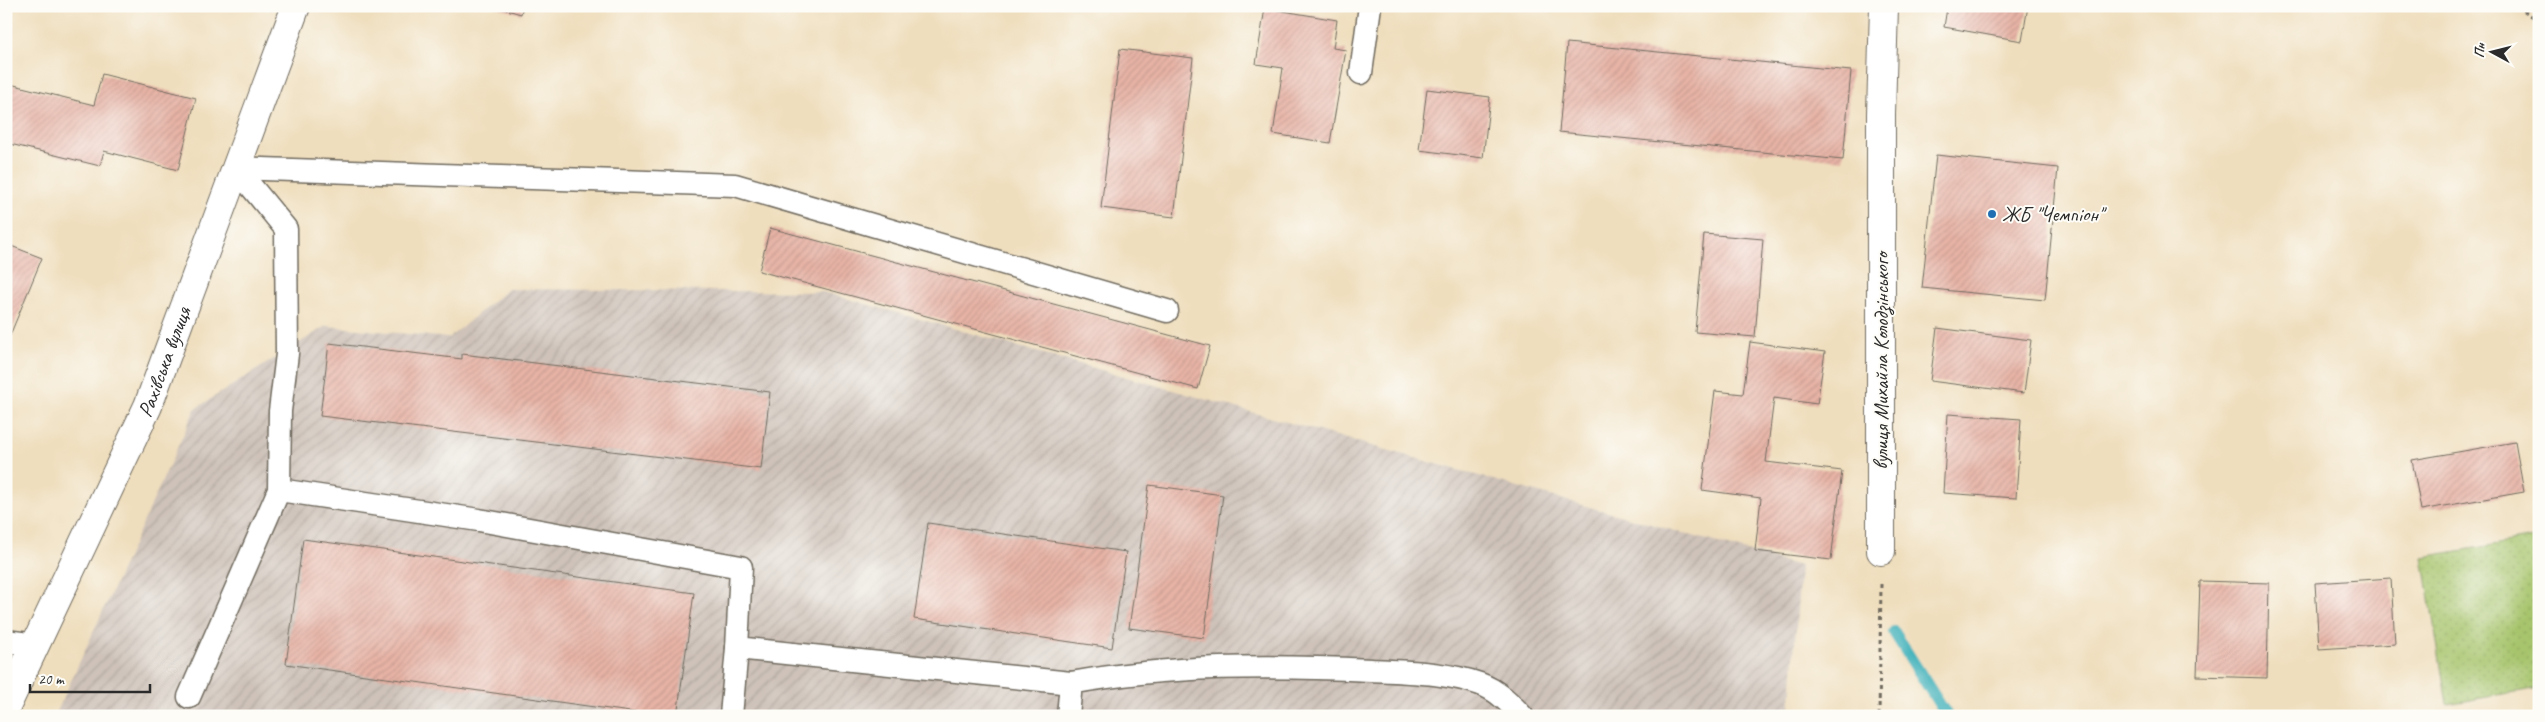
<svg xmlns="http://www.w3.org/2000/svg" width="2545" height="722" viewBox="0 0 2545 722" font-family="Caveat,sans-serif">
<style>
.industrial{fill:url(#industrial-furrows)}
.grass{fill:url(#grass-dots);stroke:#69784c}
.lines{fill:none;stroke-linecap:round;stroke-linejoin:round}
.stream{stroke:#41b1ba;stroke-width:12}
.building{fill:url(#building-hatch)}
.lane-casing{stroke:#706a5e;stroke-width:25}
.street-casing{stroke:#706a5e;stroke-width:30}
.path{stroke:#706a5e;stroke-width:3;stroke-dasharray:4 4;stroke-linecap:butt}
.lane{stroke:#fff;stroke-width:22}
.street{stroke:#fff;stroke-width:28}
.poi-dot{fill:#1f6fb2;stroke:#fdfcf7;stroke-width:2}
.labels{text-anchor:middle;stroke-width:4;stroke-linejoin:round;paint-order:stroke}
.poi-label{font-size:21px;fill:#2b2b2b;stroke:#fdfcf7;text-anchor:start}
.street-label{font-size:21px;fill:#2b2b2b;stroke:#fdfcf7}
</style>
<defs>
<pattern id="industrial-furrows" width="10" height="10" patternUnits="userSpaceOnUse" patternTransform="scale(1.25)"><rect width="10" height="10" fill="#cec2b9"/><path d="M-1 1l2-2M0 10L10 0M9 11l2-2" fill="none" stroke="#b1a79f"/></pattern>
<pattern id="grass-dots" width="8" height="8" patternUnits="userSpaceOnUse" patternTransform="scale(1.25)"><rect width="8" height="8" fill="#a7c56d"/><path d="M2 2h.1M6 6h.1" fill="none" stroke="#90a95f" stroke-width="1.8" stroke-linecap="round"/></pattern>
<pattern id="building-hatch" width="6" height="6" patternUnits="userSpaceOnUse" patternTransform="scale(1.25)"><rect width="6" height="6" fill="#e7b3a6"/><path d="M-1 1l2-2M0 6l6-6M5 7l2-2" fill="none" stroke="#c69a8f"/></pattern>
</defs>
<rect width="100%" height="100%" fill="#fdfcf7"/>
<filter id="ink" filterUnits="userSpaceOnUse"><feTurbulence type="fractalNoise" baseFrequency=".02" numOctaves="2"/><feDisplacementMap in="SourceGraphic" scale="10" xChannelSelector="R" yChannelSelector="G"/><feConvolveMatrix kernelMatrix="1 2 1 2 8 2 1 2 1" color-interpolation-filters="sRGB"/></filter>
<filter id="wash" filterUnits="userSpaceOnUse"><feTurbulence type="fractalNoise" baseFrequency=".0096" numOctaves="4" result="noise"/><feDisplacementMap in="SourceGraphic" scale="20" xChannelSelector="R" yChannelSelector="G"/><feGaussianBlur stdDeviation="1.12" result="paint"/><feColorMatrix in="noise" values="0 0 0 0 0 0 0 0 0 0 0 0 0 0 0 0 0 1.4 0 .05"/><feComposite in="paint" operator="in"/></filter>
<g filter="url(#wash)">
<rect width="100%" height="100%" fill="#efdebd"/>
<path class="industrial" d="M508 289 823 292 1800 566 1790 716H55L195 409 326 326 449 338Z"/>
<path class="grass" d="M2539 537V688L2447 704 2423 557Z"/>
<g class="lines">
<path class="stream" d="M1894 632 1947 716"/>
</g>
<g id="blocks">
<g class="building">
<path d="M493 6H523L521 14Z"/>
<path d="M1942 6H2028L2022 41 1944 27 1947 8Z"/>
<path d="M1265 8 1337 20 1333 48 1346 50 1330 143 1273 134 1283 68 1256 64Z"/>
<path d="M1567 43 1851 71 1843 160 1559 132Z"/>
<path d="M1120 49 1193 58 1174 217 1101 208Z"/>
<path d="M102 74 196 98 178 170 104 151 100 166 6 143V83L94 105Z"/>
<path d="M1427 89 1490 97 1483 158 1419 150Z"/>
<path d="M1936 155 2058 168 2045 300 1922 288Z"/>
<path d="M770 228 1210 346 1198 389 759 271Z"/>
<path d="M1704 234 1763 239 1755 337 1695 332Z"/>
<path d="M6 244 42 258 6 345Z"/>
<path d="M1937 328 2031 340 2024 393 1930 381Z"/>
<path d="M1750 342 1825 352 1817 404 1774 398 1766 462 1842 471 1831 560 1755 551 1761 498 1702 490 1715 391 1743 394Z"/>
<path d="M329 343 462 359V354L770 392 761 469 320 416Z"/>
<path d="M1948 414 2021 419 2016 498 1943 493Z"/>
<path d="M2515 442 2524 492 2421 510 2412 460Z"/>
<path d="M1149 485 1223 495 1204 638 1129 628Z"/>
<path d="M928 523 1126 552 1112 648 914 619Z"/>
<path d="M303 539 694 593 677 716H659L286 664Z"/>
<path d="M2391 578 2395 644 2319 649 2315 583Z"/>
<path d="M2200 581 2269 583 2267 678 2197 676Z"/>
</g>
</g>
</g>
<g filter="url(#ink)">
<use href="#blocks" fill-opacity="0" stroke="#706a5e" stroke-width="1"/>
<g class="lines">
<defs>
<g id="lane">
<path d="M1361 73 1370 6"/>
<path d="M236 168 735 185 1167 311"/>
<path d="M279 490 479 520 741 567 737 648 731 716"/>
<path d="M6 641 36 645"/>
<path d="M737 648 1071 683"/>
<path d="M189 697 279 490 280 411 287 354 286 229 236 168"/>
<path d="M1068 716 1071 683C1169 665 1271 665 1371 670 1406 672 1446 672 1480 684 1497 690 1510 703 1522 716"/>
</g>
<g id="street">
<path d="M1881 551V114L1884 6"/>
<path id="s1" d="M6 707 148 406 296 6"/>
</g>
</defs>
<use href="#lane" class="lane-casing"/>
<use href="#street" class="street-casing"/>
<g class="path">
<path d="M2517 6 2539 21"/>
<path d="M1879 716 1881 584"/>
</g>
<use href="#lane" class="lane"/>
<use href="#street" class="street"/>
</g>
</g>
<circle class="poi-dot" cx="1992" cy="214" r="5"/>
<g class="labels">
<g class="poi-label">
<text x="2002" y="221">ЖБ "Чемпіон"</text>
</g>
<g class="street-label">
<text transform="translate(1881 361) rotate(-90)" y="7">вулиця Михайла Колодзінського</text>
<text dy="7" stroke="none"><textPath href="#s1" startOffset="380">Рахівська вулиця</textPath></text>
</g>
</g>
<rect width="2545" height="722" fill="none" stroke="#fdfcf7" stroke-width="25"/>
<g transform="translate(2492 52) rotate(277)" stroke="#fdfcf7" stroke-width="4" paint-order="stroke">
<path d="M0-4L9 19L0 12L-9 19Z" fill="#2b2b2b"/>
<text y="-8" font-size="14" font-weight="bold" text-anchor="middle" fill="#2b2b2b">Пн</text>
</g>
<path d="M30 684v8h120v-8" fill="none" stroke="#2b2b2b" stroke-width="2.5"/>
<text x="38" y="684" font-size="15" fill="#2b2b2b" stroke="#fdfcf7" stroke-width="4" paint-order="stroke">20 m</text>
</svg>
